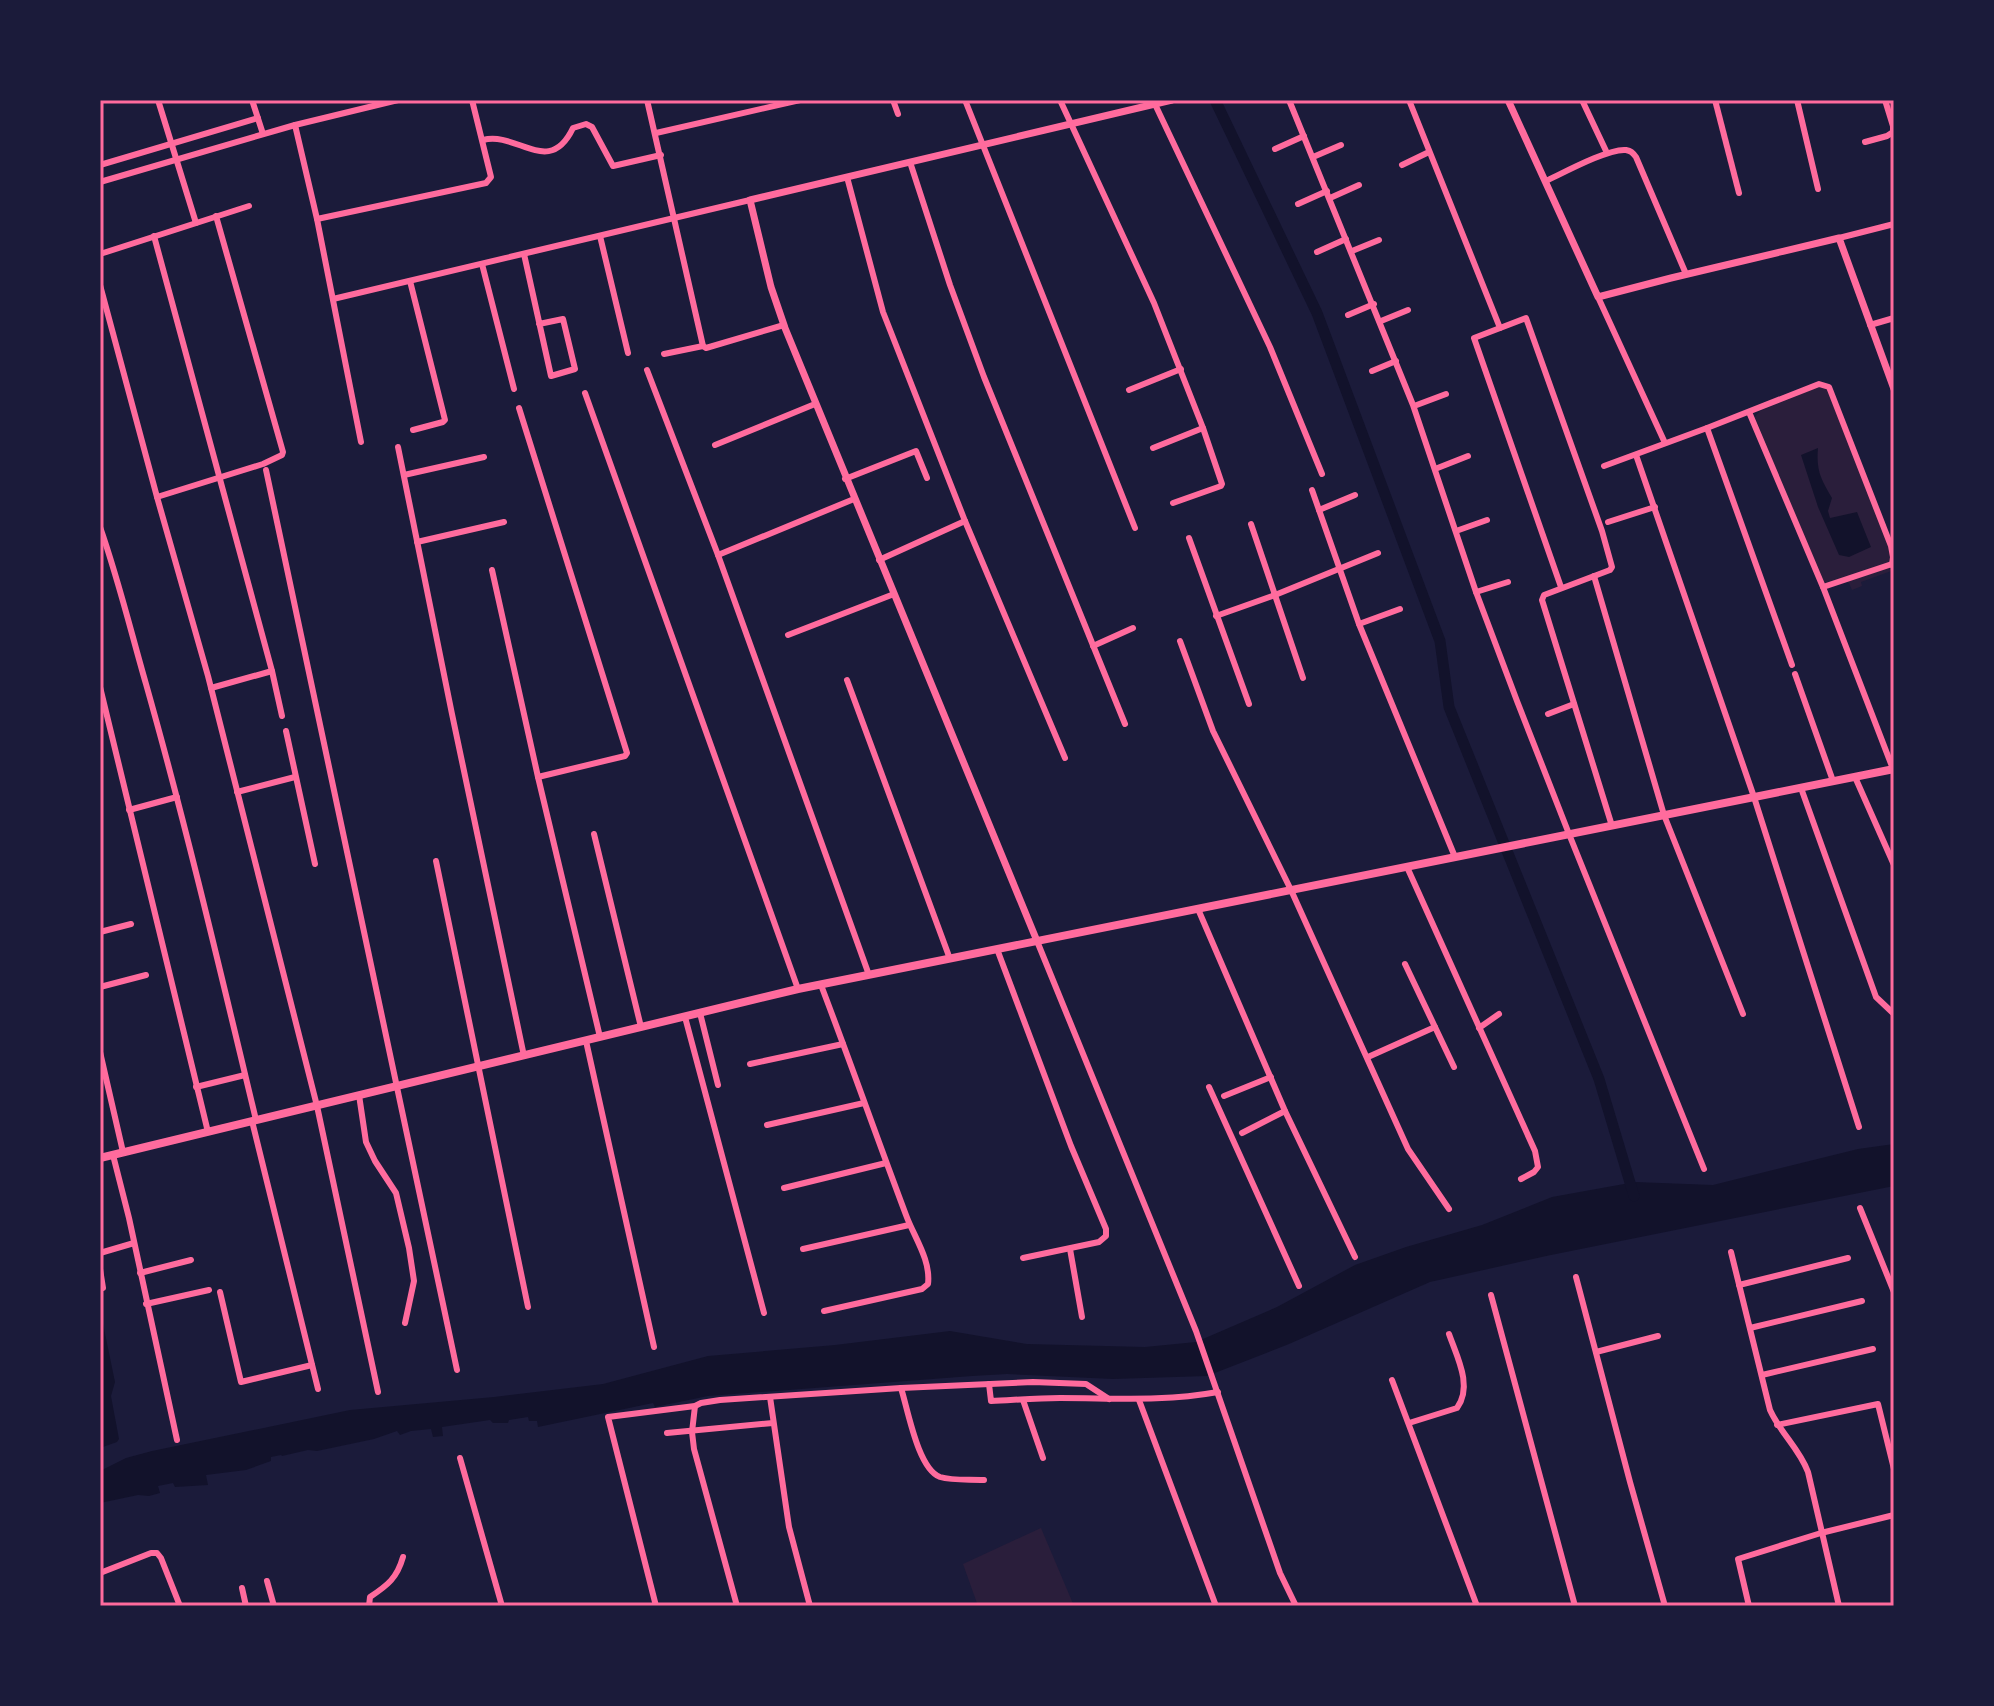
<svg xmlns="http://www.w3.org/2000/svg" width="1994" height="1706" viewBox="0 0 1994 1706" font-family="'Fira Sans',sans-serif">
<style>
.green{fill:#2a1e3b}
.water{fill:#12122b}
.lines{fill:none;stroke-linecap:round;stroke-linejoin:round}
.canal{stroke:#12122b;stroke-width:11}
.minor{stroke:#ff6b9d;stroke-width:6}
.tertiary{stroke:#ff6b9d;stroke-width:7}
.secondary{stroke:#ff6b9d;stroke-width:8}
.neatline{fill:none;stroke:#ff6b9d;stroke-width:3}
</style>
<rect width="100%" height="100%" fill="#1b1b3a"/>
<g class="green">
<path d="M1829 386 1892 547 1894 570 1861 582 1862 586 1852 590 1849 583 1841 580 1832 583 1828 591 1790 504 1755 417 1760 411 1818 387Z"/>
<path d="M1041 1528 1074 1606H978L963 1564Z"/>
</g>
<g class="water">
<path d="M1818 448C1816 471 1821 479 1832 498L1828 511 1830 518 1857 512 1871 547 1849 557 1839 555 1818 507 1801 455Z"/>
<path d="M1894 1144V1186L1551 1255 1430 1282 1289 1344 1207 1376 1113 1379 1007 1374 972 1376 708 1396 655 1407 653 1403 538 1427 537 1421H529L528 1417 509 1420 508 1423H493L490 1420 442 1427 443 1436 433 1437 431 1429 411 1431 400 1435 397 1431 374 1439 317 1451 308 1450 282 1456 281 1455 271 1457V1461L246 1470 206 1475 208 1485 175 1487 173 1483 158 1486 160 1493 149 1496 138 1495 100 1503V1471L126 1458 152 1451 350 1410 494 1397 603 1384 708 1356 835 1345 950 1331 1027 1344 1145 1347 1196 1342 1277 1307 1355 1265 1406 1247 1482 1225 1552 1197 1635 1182 1713 1185 1858 1149Z"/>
<path d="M100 1309 115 1382 111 1396 119 1439 117 1442 100 1448Z"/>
</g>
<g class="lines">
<path class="canal" d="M1215 100 1317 313 1440 641 1449 707 1599 1079 1634 1196"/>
<g class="minor">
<path d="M158 100 196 223"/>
<path d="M252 100 263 134"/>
<path d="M647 100 703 346 706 348 784 325"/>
<path d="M893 100 898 114"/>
<path d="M965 100 1135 528"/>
<path d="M1060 100 1154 303 1203 428 1222 484 1221 486 1173 503"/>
<path d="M1153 100 1270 347 1322 474"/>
<path d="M1289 100 1413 405 1476 592 1517 701 1569 834 1704 1169"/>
<path d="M1409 100 1500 328"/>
<path d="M1582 100 1607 153"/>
<path d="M1715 100 1739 193"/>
<path d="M1797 100 1818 189"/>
<path d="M295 125 317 219 361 442"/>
<path d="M656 133 800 100"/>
<path d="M483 140C518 131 549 178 573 128L586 124 592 127 613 166 661 155"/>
<path d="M1865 142 1887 136 1893 132V126L1885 100"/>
<path d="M1275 149 1304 136"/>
<path d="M1313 157 1341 145"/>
<path d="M910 162 950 285 984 377 1125 724"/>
<path d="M100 165 258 118"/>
<path d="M1402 165 1429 152"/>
<path d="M847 177 883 312 965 521 1065 758"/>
<path d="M1546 181C1563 173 1609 148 1626 150 1631 151 1632 152 1636 157L1686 274"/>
<path d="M100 182 295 125 398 100"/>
<path d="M1330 198 1359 185"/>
<path d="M1298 204 1327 191"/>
<path d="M317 219 486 183 491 177 472 100"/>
<path d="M154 236 272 671 282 716"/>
<path d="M600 236 628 353"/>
<path d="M1839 238 1894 224"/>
<path d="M1352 251 1379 240"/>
<path d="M1317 252 1346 239"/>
<path d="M100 254 249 206"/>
<path d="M524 254 551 376 575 369 563 319 539 324"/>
<path d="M482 264 514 389"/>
<path d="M410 281 445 420 443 422 413 430"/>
<path d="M100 285 157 497 208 676 317 1106 378 1392"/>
<path d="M1598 297 1665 443"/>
<path d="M333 299 750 200"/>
<path d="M1348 315 1374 304"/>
<path d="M1381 321 1408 310"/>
<path d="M1870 325 1894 318"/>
<path d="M664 354 703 346"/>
<path d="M647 370 718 555 869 975"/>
<path d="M1372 371 1396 361"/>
<path d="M1129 390 1181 369"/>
<path d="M585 393 798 989"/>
<path d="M1414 406 1446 394"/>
<path d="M519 408 627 753 625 756 538 777"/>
<path d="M1749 412 1823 587 1893 769"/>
<path d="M1707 428 1792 665"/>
<path d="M715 445 815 404"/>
<path d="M398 447 452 714 524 1056"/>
<path d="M1153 448 1203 428"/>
<path d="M1636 455 1754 797 1859 1127"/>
<path d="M1604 466 1707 428 1819 384 1829 387 1891 546 1893 557 1892 565"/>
<path d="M1435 469 1468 456"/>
<path d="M266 470 457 1370"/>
<path d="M404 475 484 457"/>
<path d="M845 479 916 451 927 478"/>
<path d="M1312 490 1359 624 1455 857"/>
<path d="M157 497 263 464 282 455 283 452 216 216"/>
<path d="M1319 510 1355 495"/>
<path d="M1608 522 1655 507"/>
<path d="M1251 524 1303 678"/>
<path d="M100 527C118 578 131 632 146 684 187 829 221 974 256 1120"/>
<path d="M1456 531 1487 520"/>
<path d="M1189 538 1249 704"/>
<path d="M417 542 504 522"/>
<path d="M718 555 854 499"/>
<path d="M879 560 965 521"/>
<path d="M492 570 538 777 600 1037"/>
<path d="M1594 576 1664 815 1743 1014"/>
<path d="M1561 587 1474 338 1526 318 1602 531 1612 567 1610 570 1544 595 1542 600 1612 826"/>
<path d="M1823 587 1892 564"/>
<path d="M1476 592 1508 582"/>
<path d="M1216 616 1275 595 1378 553"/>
<path d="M1359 624 1400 609"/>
<path d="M788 635 894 594"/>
<path d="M1180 641 1213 731 1291 890 1408 1149 1449 1209"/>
<path d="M1093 646 1133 628"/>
<path d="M1795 674 1833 781"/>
<path d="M847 680 950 959"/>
<path d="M100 687 208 1132"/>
<path d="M211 688 272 671"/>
<path d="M1548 714 1574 704"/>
<path d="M286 731 315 864"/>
<path d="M1855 777 1894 865"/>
<path d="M1801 788 1876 997 1894 1014"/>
<path d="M237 792 295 777"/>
<path d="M129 810 177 797"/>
<path d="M594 834 641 1027"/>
<path d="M436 861 528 1307"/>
<path d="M1407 867 1535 1151 1538 1167 1534 1172 1521 1179"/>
<path d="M1198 909 1285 1111 1355 1257"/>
<path d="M100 932 131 924"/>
<path d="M1037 941 1196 1331 1280 1573 1296 1606"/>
<path d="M997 949 1071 1146 1106 1229V1236L1099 1242 1023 1258"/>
<path d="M1405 964 1435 1027"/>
<path d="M821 985C850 1061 877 1138 906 1215 914 1237 931 1260 928 1284L922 1289 824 1311"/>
<path d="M100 987 146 975"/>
<path d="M700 1013 718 1085"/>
<path d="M685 1017 764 1313"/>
<path d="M1479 1028 1499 1014"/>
<path d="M586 1041 654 1347"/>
<path d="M100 1052 123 1152"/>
<path d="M1368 1057 1435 1027 1454 1067"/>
<path d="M750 1064 843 1044"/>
<path d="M196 1087 245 1075"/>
<path d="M1209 1087 1299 1286"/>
<path d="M359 1095 366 1142 375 1161 396 1193 409 1248 414 1281 405 1323"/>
<path d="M1224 1096 1271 1077"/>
<path d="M252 1121 318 1389"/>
<path d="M767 1125 864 1103"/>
<path d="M1242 1133 1285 1111"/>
<path d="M113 1155 129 1218 177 1440"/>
<path d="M784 1188 886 1163"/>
<path d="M1860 1208 1894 1292"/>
<path d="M803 1249 909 1225"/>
<path d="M1070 1249 1082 1317"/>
<path d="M1731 1252 1770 1410C1781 1434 1799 1448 1808 1472L1839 1606"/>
<path d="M100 1253 134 1243"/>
<path d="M100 1269 103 1288"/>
<path d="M140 1273 191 1260"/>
<path d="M1576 1277 1630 1482 1665 1606"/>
<path d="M1739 1285 1848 1258"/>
<path d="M220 1292 241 1382 312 1365"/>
<path d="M1491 1295 1575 1606"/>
<path d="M146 1304 209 1290"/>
<path d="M1750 1328 1862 1301"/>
<path d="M1596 1352 1658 1336"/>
<path d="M1762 1375 1873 1349"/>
<path d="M1392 1380 1477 1606"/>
<path d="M989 1384 991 1401C1014 1400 1037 1398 1060 1398 1116 1398 1162 1402 1218 1392"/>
<path d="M901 1388C908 1410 918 1469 940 1477 953 1481 970 1479 984 1480"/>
<path d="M770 1397 789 1527 810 1606"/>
<path d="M1023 1400 1043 1458"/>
<path d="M1139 1400 1216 1606"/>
<path d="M695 1406 692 1432 694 1449 737 1606"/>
<path d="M1409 1423 1457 1408C1473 1386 1457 1357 1449 1334"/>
<path d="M1777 1425 1878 1404 1894 1469"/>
<path d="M667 1433 773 1423"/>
<path d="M460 1458 502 1606"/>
<path d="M100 1573 151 1553H157L161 1558 180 1606"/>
<path d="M267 1581 274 1606"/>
<path d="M242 1588 246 1606"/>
<path d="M369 1606 370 1597C388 1585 397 1578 403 1557"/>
<path d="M656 1606 608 1417 695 1406 701 1403 720 1400 901 1388 1033 1382 1086 1384 1109 1399"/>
<path d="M1749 1606 1738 1559 1821 1533 1894 1515"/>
</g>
<g class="tertiary">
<path d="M1508 100 1598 297 1671 278 1839 238 1894 389"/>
<path d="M1037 941 785 328 771 287 750 200 1172 100"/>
</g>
<path class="secondary" d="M100 1158 798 989 1894 769"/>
</g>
<rect width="1994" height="1706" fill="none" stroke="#1b1b3a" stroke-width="204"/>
<rect x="102" y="102" width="1790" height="1502" class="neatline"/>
</svg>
